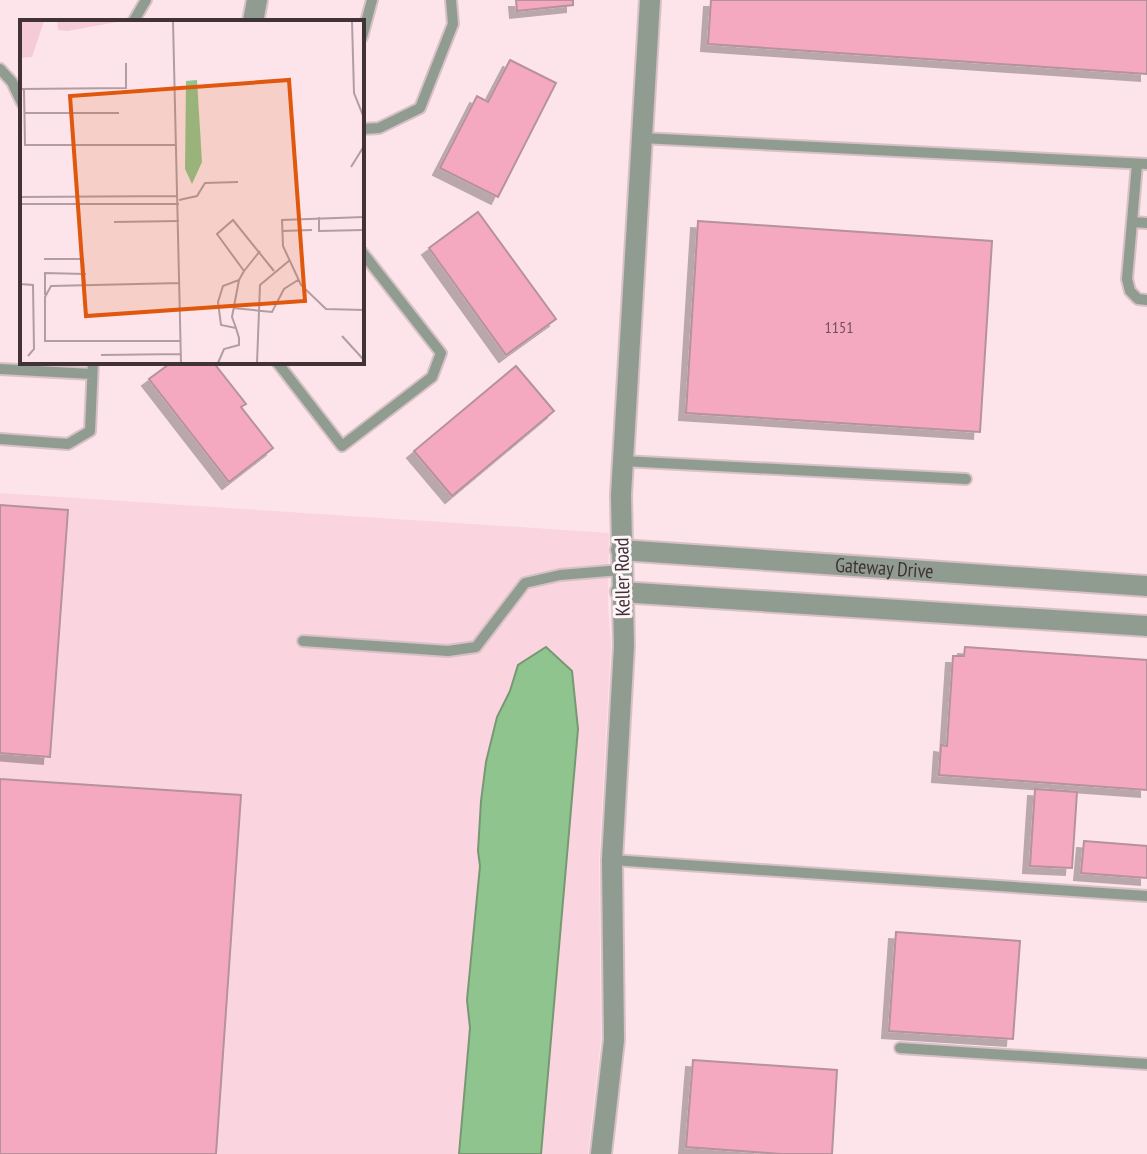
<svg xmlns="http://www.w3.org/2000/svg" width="1147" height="1154" font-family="'PT Sans Narrow',sans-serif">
  <defs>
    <filter id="shadow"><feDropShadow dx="-7" dy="7" stdDeviation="0" flood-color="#0004"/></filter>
  </defs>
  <rect width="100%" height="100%" fill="#fce4ea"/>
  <path fill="#fad4df" d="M 0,493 L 609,533 L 608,605 L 611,646 L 599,861 L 601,1039 L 588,1154 L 541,1154 L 578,729 L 518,665 L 510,691 L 497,717 L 478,851 L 480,866 L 467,1000 L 470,1028 L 459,1154 L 0,1154 Z"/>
  <path fill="#8fc48e" stroke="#789874" stroke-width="2" d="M 546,647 L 572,671 L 578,729 L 541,1154 L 459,1154 L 470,1028 L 467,1000 L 480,866 L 478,851 L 481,801 L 486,762 L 497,717 L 510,691 L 518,665 Z"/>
  <path fill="#f5a9c1" stroke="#b6929c" stroke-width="2" filter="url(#shadow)" d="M 516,0 L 573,0 L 573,5 L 517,11 Z
    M 711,0 L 1147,0 L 1147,74 L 708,44 Z
    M 510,60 L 556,83 L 498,197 L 440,168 L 477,96 L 488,102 Z
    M 478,212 L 556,319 L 506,355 L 429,248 Z
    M 698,221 L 992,241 L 980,432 L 686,413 Z
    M 172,362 L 213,362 L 246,404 L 241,407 L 273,448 L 229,482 L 149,379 Z
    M 516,366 L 554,411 L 452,496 L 414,451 Z
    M 0,505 L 68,510 L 50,757 L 0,753 Z
    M 965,647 L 1147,660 L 1147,790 L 939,775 L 941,745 L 947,746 L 953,656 L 964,656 Z
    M 0,779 L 241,795 L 216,1154 L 0,1154 Z
    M 1035,789 L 1077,792 L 1072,868 L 1030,866 Z
    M 1084,841 L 1147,846 L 1147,878 L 1081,873 Z
    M 896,932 L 1020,941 L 1013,1039 L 889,1031 Z
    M 693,1060 L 837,1070 L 832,1154 L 781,1154 L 686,1147 Z"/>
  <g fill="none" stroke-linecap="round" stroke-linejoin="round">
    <defs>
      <path id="service" d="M 133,22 L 146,0
        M 362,37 L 372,0
        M 0,69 L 12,82 L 22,103
        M 362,129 L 379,128 L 420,108 L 453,24 L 451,0
        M 642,138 L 1147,164
        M 1137,164 L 1127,279 L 1130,291 L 1138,299 L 1147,300
        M 1132,222 L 1147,223
        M 277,362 L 342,446 L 432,377 L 441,353 L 362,252
        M 0,369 L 92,374
        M 0,439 L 68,444 L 90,431 L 93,362
        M 623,461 L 966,479
        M 303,641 L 448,651 L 476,647 L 525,583 L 560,575 L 621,570
        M 612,860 L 1147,896
        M 900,1048 L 1147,1064"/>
      <path id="minor" d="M 253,22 L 257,0"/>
      <g id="tertiary">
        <path id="s1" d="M 621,550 L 1147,586"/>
        <path d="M 621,592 L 1147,626"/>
        <path d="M 601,1154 L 614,1040 L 612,860 L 624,646 L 621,495 L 650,0"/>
      </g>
    </defs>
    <use href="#service" stroke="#d7c0c6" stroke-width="14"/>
    <use href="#minor" stroke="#d7c0c6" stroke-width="24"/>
    <use href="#tertiary" stroke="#d7c0c6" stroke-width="24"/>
    <use href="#service" stroke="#919c91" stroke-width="10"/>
    <use href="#minor" stroke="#919c91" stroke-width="20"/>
    <use href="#tertiary" stroke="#919c91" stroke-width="20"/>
  </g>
  <g text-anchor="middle" stroke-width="6" stroke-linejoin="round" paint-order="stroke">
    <g font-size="16" fill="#6e505a">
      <text x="839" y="333">1151</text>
    </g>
    <g font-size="20" fill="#413237" stroke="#fef6f8">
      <text dy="7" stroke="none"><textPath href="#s1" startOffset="264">Gateway Drive</textPath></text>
      <text transform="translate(622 577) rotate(-91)" y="7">Keller Road</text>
    </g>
  </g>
  <g transform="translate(20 20)">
    <rect width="344" height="344" fill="#fce4ea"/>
    <path d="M 0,1 L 24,1 L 12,37 L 0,38 ZM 37,1 L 103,1 L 47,11 L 38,10 Z" fill="#f7cad7"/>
    <path d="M 177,60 L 182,142 L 172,164 L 165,149 L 166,61 Z" fill="#8fc48e"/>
    <path fill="none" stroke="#b19da2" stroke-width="2" d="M 153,1 L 161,343M 332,1 L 334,73 L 344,98M 0,69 L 106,68 L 106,43M 4,69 L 5,125 L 156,125M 4,93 L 99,93M 331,147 L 344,126M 0,177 L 158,176M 159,180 L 177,176 L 185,163 L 218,162M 0,184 L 159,184M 299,197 L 299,211 L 344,210M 344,197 L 262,200 L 263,226 L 281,265 L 306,289 L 344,290M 94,202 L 159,201M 262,211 L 292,210M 24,239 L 63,239 L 65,265M 224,251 L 240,231M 160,263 L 31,266 L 25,277 L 25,321 L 161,321M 0,264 L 13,265 L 14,329 L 8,336M 25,275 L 25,253 L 66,254M 213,288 L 252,292 L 264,269 L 278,260M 216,308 L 212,297 L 219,260M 322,316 L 343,339M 81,335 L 161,334M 198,343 L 204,329 L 219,325 L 219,318 L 216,308 L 201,305 L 198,282 L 203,266 L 219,260 L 224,251 L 197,214 L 213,200 L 254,251M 237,343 L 240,265 L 270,240"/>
    <path fill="#e0570e" fill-opacity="0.15" stroke="#e0570e" stroke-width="4" d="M 269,60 L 285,281 L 66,296 L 50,76 Z"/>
    <rect width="344" height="344" fill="none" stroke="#413237" stroke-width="4"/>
  </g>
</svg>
